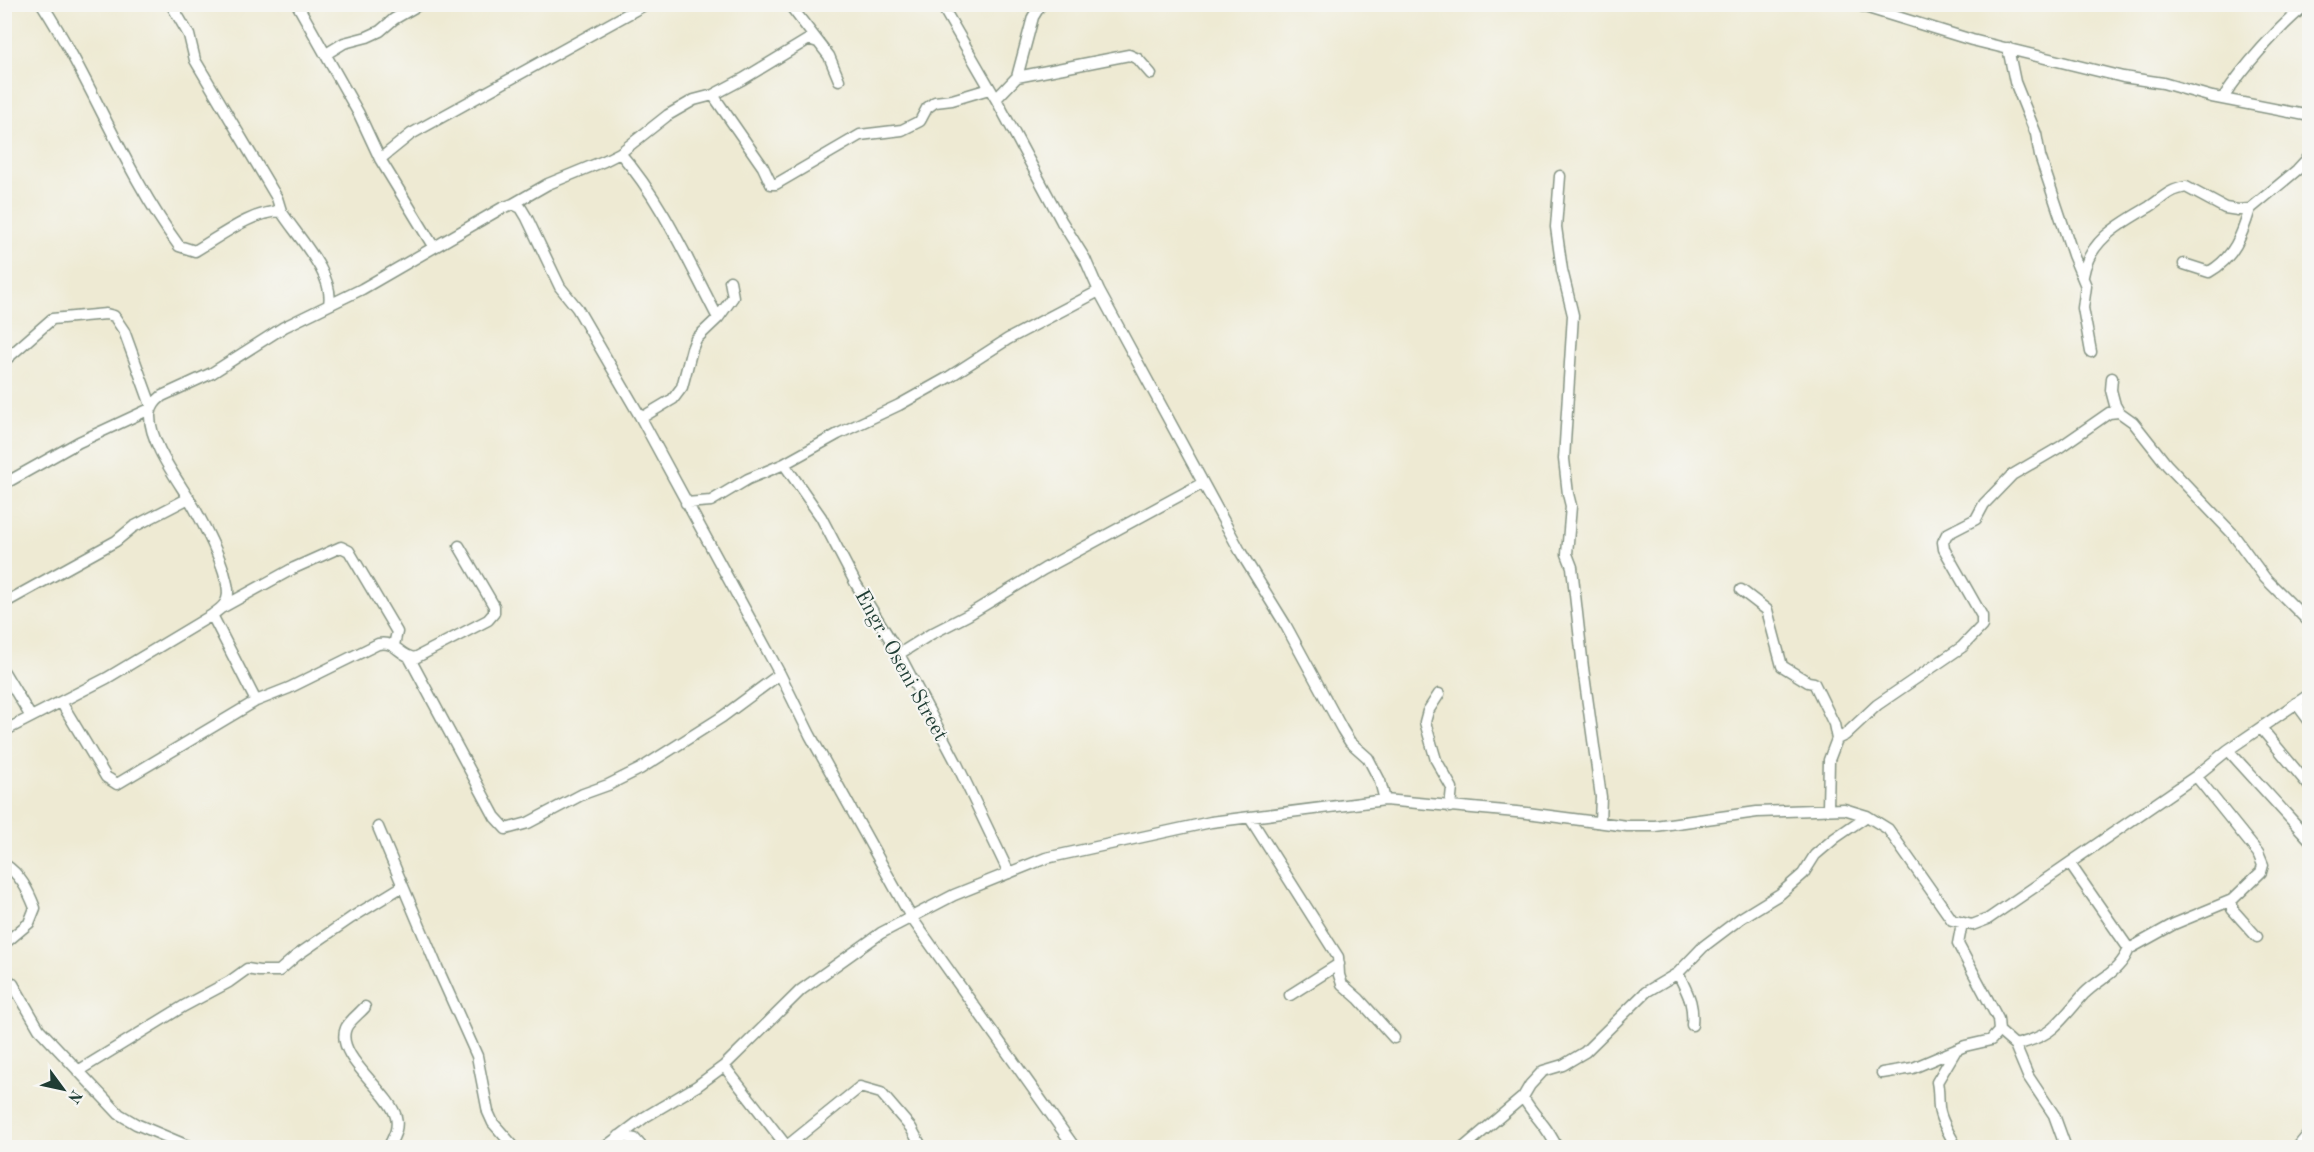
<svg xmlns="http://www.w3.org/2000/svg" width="2314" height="1152" font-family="'Old Standard TT',serif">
  <rect width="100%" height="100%" fill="#f6f6f2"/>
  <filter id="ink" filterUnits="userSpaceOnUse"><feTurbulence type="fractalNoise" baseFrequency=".0167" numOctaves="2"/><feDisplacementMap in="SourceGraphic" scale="12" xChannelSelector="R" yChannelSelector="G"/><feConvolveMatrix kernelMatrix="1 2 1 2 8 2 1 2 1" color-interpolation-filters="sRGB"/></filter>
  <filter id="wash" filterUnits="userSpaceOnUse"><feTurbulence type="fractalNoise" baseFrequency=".008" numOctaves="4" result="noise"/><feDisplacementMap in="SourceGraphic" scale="24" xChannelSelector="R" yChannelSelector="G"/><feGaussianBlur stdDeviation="1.35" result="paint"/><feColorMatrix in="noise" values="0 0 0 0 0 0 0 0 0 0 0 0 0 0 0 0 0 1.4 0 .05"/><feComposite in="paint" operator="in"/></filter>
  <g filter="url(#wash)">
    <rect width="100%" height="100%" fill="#eeead3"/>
  </g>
  <g filter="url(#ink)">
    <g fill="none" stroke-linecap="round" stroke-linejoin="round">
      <defs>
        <path id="minor" d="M 42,4 C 93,83 124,171 179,246 L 195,251 C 221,236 250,212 281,211 C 296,235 335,275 329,304
          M 171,4 L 189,35 L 195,60 L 277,198 L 281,211
          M 297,4 L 359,114 L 380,159 L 433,246
          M 789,4 L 829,56 L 839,80
          M 941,4 L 996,99 L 1062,222 L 1085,259 L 1099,291 L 1240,551 L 1285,624 L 1342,729 L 1350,742 L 1368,758 L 1380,781 L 1385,800
          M 1855,4 L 1972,40 L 2123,77 L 2163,83 L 2212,97 L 2310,116
          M 2008,48 L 2015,82 L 2036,134 L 2040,156 L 2073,255 L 2086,286 L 2083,308 L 2091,352
          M 326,54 L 344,43 L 367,37 L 380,31 L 394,19 L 420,4
          M 1017,77 L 1033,17 L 1041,4
          M 713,95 L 763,167 L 771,184 L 776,184 L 860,135 L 902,130 L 920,121 L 927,108 L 935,102 L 952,100 L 989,89
          M 2223,98 C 2243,67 2278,28 2307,4
          M 996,99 L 1017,77 L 1129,55 L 1138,59 L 1151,74
          M 620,153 C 662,201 688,261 718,318
          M 380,159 L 411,134 L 646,4
          M 1560,176 L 1556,227 L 1562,270 L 1573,315 L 1564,459 L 1568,494 L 1571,506 L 1567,554 L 1572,567 L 1583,668 L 1601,797 L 1600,822
          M 513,204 L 548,184 L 604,161 L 620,153 L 668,115 L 694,100 L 713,95 L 743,79 L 809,39 L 818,42
          M 2184,264 L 2209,272 C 2234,258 2242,235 2250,209
          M 2083,276 C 2089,240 2120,224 2149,207 C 2165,197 2166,191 2186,187 L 2225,208 L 2238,210 L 2250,209 L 2297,170 L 2310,156
          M 4,361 L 52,319 L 106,314 L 114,316 L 124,331 L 152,408 L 79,442 L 4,484
          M 2112,378 L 2111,390 L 2115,405 L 2119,412 L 2133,422 L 2167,465 L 2232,533 L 2265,578 L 2310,623
          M 641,418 L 673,399 L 682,387 L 692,349 L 696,339 L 718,318 L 733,297 L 730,281
          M 784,464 L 821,517 L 856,584 L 899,654 L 956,762 L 1009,873
          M 686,503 L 711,501 L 748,479 L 784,464 L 838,434 L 899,405 L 949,377 L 1008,339 L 1099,291
          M 1741,590 L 1767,610 L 1782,666 L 1808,682 L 1814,683 L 1834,724 L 1837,739
          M 4,603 L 116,541 L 133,527 L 189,498
          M 223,607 L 294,568 L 341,547 L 349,551 L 397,632 L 394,645
          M 212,615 L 256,701 L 289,688 L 378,644 C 398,641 398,656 415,658 L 488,620 L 494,613 L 494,606 L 459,546
          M 899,654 L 931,634 L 968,615 L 1044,569 L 1203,483
          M 409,657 L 495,817 L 506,829 L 528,823 L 583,794 L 608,785 L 640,769 L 722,717 L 780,674
          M 4,672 L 31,717
          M 1439,694 L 1428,711 L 1425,722 L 1436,760 L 1452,788 L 1450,807
          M 61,702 L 106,777 L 117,784 L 256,701
          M 2296,703 L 2310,722
          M 2261,728 L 2310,787
          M 4,731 L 107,678 L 212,615 C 218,610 225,607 227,599 C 230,590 226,581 224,572 C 217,550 206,529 195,509 C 181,484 149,444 150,415 C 151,406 156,401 162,396 L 212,373 L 284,327 L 362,289 L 502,208 L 513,204 L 521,208 L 527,218 L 560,287 L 577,308 L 641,418 L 780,674 L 810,735 L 911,917 L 1075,1148
          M 2228,750 L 2310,840
          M 2196,776 L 2258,853 L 2263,865 L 2261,872 L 2232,900 L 2232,909 L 2257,937
          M 1828,808 L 1829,760 L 1837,739 L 1845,735 L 1877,705 L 1962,647 L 1982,626 L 1982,616 L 1944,549 L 1943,542 L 1947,534 L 1976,519 L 1984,504 L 2012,475 L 2060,447 L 2109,413 L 2119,412
          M 1250,818 L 1338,957 L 1339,975 L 1342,984 L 1359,999 L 1394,1038
          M 378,827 L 437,967 L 477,1056 L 488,1112 L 493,1123 L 515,1148
          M 4,864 C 20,874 28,890 35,908 L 29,923 L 4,944
          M 2129,949 L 2174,924 L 2232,900
          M 1678,973 C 1687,993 1694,1001 1692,1025
          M 4,976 L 13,984 L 39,1029 L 119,1114 L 136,1124 L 193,1148
          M 1290,995 L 1339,964
          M 365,1007 C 360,1013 349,1021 346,1028 C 334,1056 389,1091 396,1117 C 399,1129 393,1138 388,1148
          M 1999,1031 L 2015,1045 C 2027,1042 2043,1037 2053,1028 C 2064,1018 2074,1005 2084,994 C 2101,977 2119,973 2129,949 L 2070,864
          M 2015,1045 L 2028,1076 L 2054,1115 L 2066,1148
          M 1956,1050 L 1937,1082 C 1939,1091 1938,1098 1939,1107 C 1940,1121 1951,1136 1957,1148
          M 724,1066 L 788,1148
          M 78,1071 L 184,1006 L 229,982 L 247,969 L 259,971 L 279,971 L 296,956 L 351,918 L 403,886
          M 1882,1073 L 1913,1068 L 1965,1046 L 1991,1040 L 1999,1031 L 1998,1019 L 1958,944 L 1962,923
          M 1523,1097 C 1533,1116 1549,1127 1557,1148
          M 619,1136 L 635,1139 L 643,1148
          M 787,1146 L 860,1087 L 881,1093 L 911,1128 L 922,1148
          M 604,1148 L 645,1117 L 697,1086 L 724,1066 L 801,990 L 881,933 L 954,895 L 1046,858 L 1211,822 L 1385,800 L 1527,813 L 1627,826 L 1655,826 L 1757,812 L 1844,809 L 1867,816 L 1888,829 L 1952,920 L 1972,925 L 1988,919 L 2196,776 L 2228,750 L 2310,694
          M 1463,1148 L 1523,1097 L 1530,1085 L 1543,1071 L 1563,1065 L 1585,1052 L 1646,992 L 1678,973 L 1704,946 L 1741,918 L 1780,894 L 1803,874 L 1815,855 L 1835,838 L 1867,816
          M 2297,1148 L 2310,1132"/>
      </defs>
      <use href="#minor" stroke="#869484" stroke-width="13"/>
      <use href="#minor" stroke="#fff" stroke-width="10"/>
    </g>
  </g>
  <g text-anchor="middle" stroke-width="4.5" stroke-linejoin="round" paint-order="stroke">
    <g font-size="21" fill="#1f3d34" stroke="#f6f6f2">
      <text transform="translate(902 665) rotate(61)" y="7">Engr. Oseni Street</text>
    </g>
  </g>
  <rect width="2314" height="1152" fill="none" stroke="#f6f6f2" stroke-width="24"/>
  <g transform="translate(63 1089) rotate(123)" stroke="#f6f6f2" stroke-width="4.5" paint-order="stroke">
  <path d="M0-4.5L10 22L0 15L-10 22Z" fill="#1f3d34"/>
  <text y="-9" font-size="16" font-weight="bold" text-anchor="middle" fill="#1f3d34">N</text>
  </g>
</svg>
